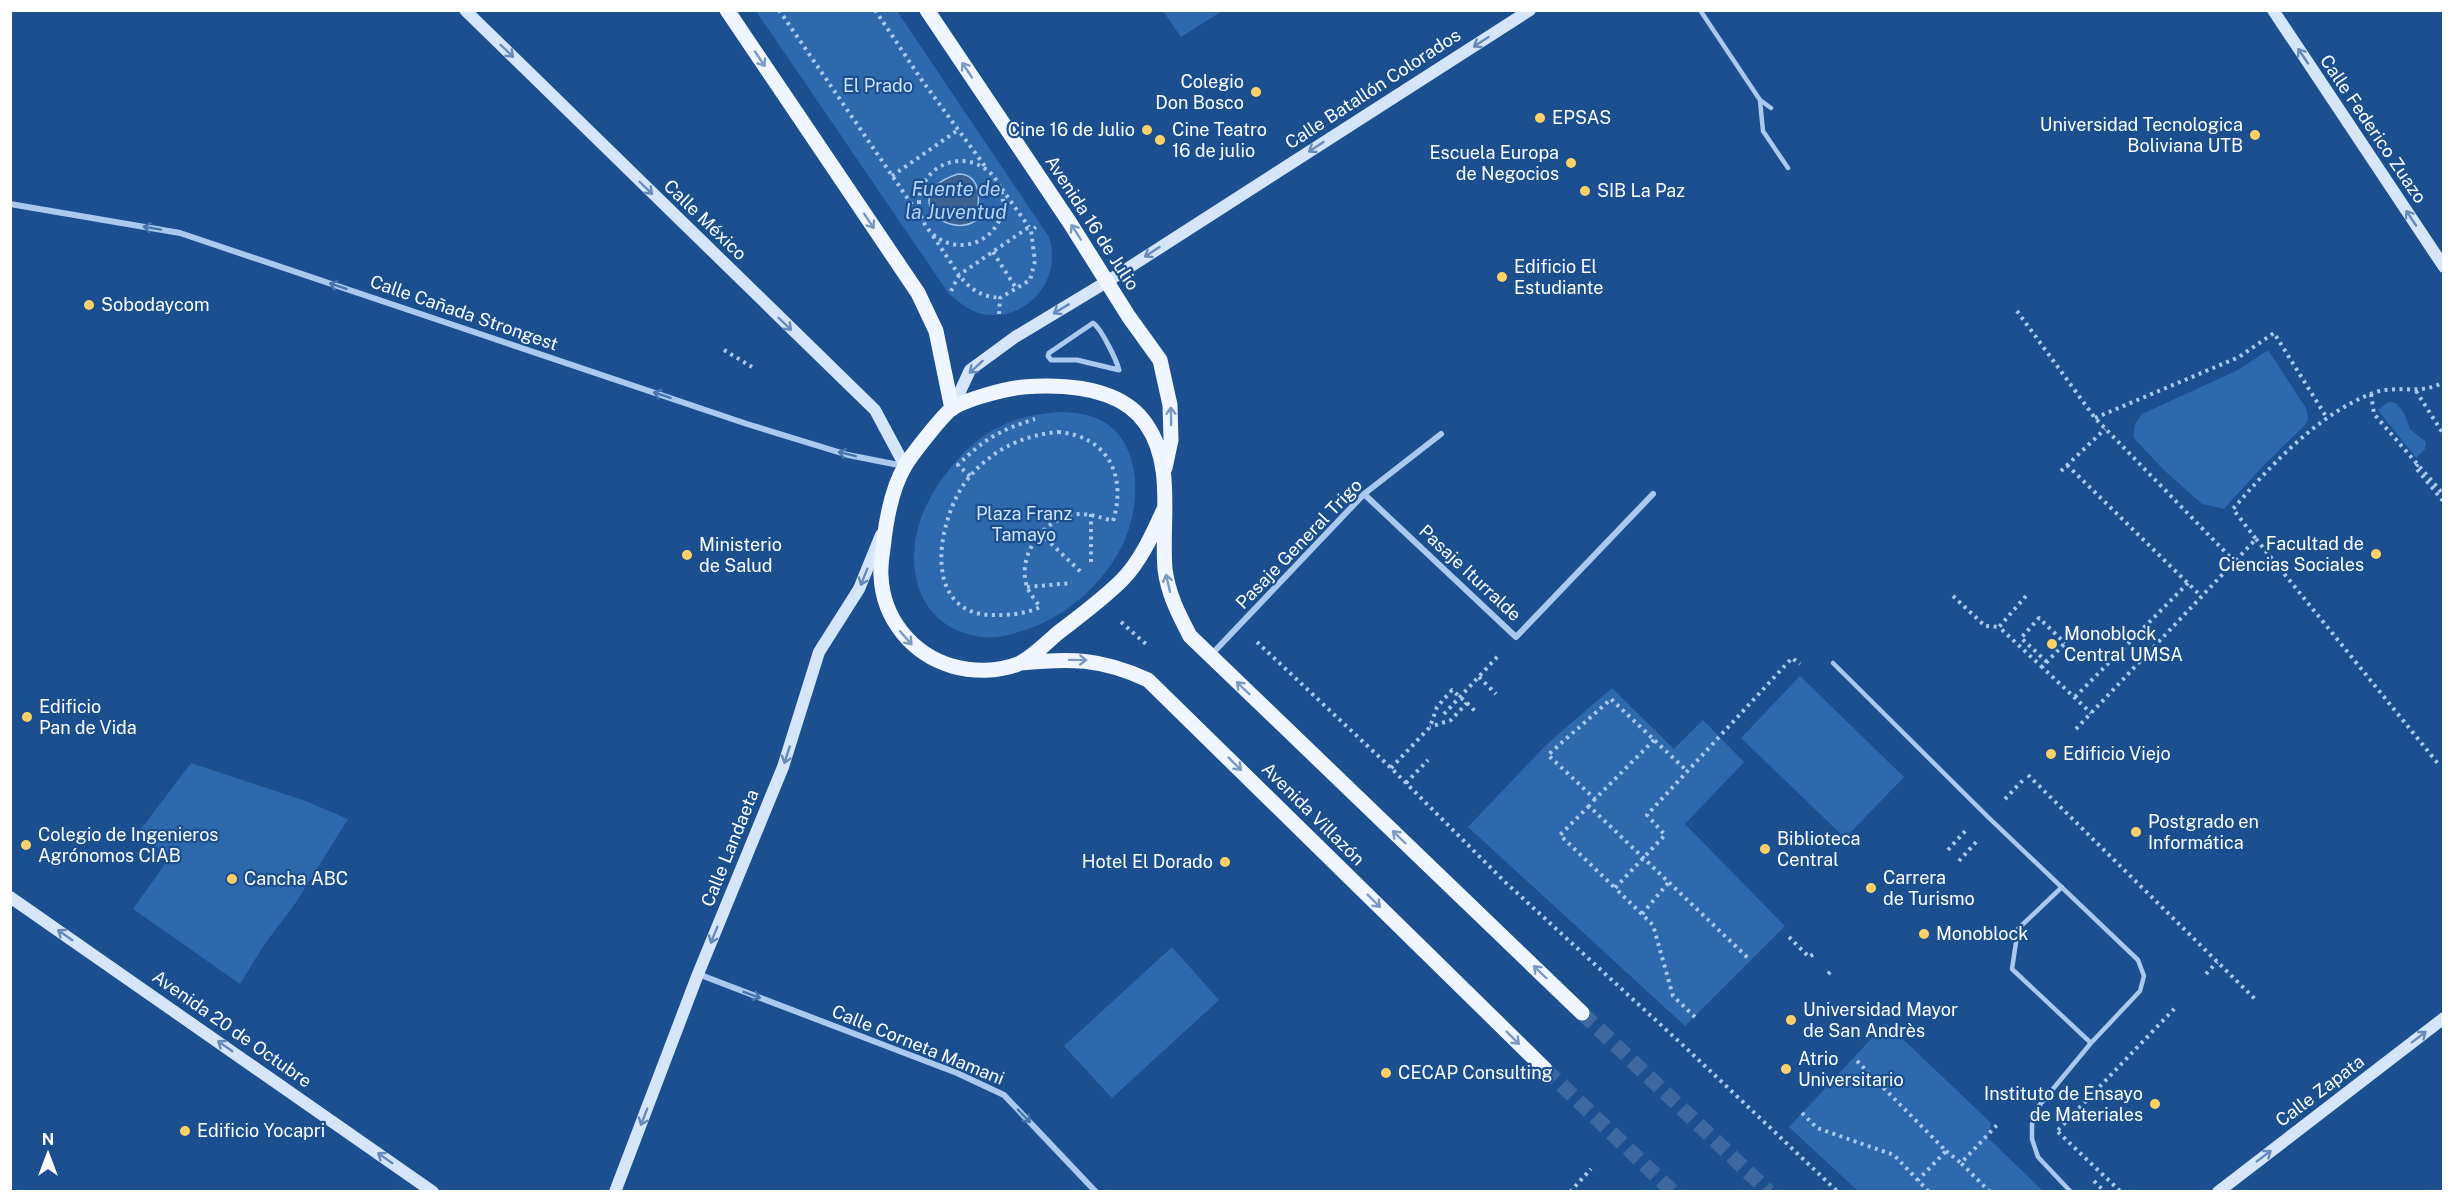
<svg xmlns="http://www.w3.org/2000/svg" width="2454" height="1202" font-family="'Public Sans',sans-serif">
  <rect width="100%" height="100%" fill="#1b4f8f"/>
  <path fill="#2e69ad" d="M 756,11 L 897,11 L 1049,237 C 1062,276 1032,318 989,315 C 973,314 961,304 949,294 Z
    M 1163,11 L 1222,11 L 1181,37 Z
    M 2268,350 L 2306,408 L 2308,419 L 2305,425 L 2260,469 L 2224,509 L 2202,504 L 2164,470 L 2133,437 L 2135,424 L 2142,414 L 2238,370 Z
    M 2388,402 L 2396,403 L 2404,413 L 2410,429 L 2426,442 L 2425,449 L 2416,458 L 2378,410 Z
    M 1064,412 C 1079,413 1095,415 1107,424 C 1144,450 1140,510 1122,546 C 1103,584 1066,617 1025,630 C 1009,635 992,640 976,636 C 911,624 901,554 928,502 C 942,475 967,444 995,429 C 1016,417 1040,413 1064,412 Z
    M 1800,676 L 1904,777 L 1845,838 L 1741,738 Z
    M 1612,688 L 1674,749 L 1703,720 L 1744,762 L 1685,824 L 1785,926 L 1685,1026 L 1468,827 L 1547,744 Z
    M 191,763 L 303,800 L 348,819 L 297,901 L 264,945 L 240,984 L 133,909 L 170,857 L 138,833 Z
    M 1172,947 L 1219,1000 L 1112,1098 L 1064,1046 Z
    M 1886,1023 L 1991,1123 L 1988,1138 L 2043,1191 L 1858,1191 L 1789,1127 Z"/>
  <path fill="#3c6290" stroke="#9cc4f0" stroke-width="1.5" d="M 958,174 C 983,174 980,204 975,221 C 945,240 898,193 958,174 Z"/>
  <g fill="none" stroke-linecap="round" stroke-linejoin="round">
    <path stroke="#3d69a0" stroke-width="15" stroke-dasharray="15 8" stroke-linecap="butt" d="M 1582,1013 L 1769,1192
      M 1545,1069 L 1673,1192"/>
    <path stroke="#a9c9ee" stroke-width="4" stroke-dasharray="3 4.5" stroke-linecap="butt" d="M 779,10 L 921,218
      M 875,10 L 921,79 L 987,169
      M919 203a42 42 0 1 1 84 0a42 42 0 1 1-84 0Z
      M 892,176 L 958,130
      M 1002,189 L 1029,227
      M 933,236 L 959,275 L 1029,227
      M 993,252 L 1016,288
      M 951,291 L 959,275 C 971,290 980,296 1000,298
      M 2017,311 L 2095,418 L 2235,562
      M 999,314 L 1000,298 L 1030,280 L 1035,261 L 1031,231 L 1036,227
      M 724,350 L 752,367
      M 2416,391 L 2444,435
      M 2371,394 L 2374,414 L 2444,495
      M 2095,418 L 2239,357 L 2274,333 L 2327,418
      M 1058,432 C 1108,436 1127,476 1113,521 C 1099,517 1086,512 1071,515 C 1041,522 1017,556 1027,587 C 1030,594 1036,601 1040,607 C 1028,613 1012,615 1000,615 C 989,615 978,615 968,610 C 922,587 944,505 971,475 C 994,449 1024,435 1058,432 Z
      M 2418,464 L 2415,467 L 2444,502
      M 2067,465 L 2201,596
      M 2061,471 L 2105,429
      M 970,476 L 958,465 C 984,439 1000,430 1035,419
      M 1091,514 L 1091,566
      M 1040,533 L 1083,574
      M 2256,539 L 2440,766
      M 1027,587 L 1072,583
      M 1953,596 L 1985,626 L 1999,627
      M 2026,596 L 1999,627 L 2042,667
      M 1121,622 L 1147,645
      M 2069,639 L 2042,667 L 2091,713
      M 1257,642 L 1391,768 L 1504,881 L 1686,1048 L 1838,1192
      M 2047,662 L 2021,638 L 2039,618 L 2065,643
      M 1479,677 L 1496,694
      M 2075,697 L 2188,583
      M 1467,703 L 1476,712
      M 1444,714 L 1499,655
      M 2076,729 L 2256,539 L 2233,509 C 2270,466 2318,414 2373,393 C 2397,384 2419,396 2444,382
      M 1654,740 L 1595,799 L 1548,755 L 1611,699 L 1687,771
      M 1391,768 L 1430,727 L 1437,707 L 1452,690 L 1467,703 L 1451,720 L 1430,727
      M 2028,775 L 2255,999
      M 1406,783 L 1428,760
      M 1595,799 L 1589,806 L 1748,958
      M 2005,799 L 2025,778
      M 1589,806 L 1560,835 L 1615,888
      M 1948,850 L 1967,829
      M 1959,861 L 1977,841
      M 1642,914 L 1669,882
      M 1789,937 L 1809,957 L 1814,954
      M 1828,974 L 1831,971
      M 2206,974 L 2217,962
      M 1695,1017 L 1673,996 L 1653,925 L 1615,888 L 1665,835 L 1647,815 L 1792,658 L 1800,664
      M 1857,1061 L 1946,1151 L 1918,1180
      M 1802,1113 L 1817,1128 L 1894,1155 L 1929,1192
      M 2058,1130 L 2176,1007
      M 2058,1132 L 2121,1192
      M 1946,1151 L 1961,1163
      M 2094,1181 L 2105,1192
      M 1570,1192 L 1591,1169
      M 1990,1192 L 1961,1163 L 1997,1125"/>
    <path stroke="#a9c9ee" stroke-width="4.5" d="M 1700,10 L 1760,100 L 1771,108
      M 1760,101 L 1763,131 L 1788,168
      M 1833,663 L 1988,817 L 2138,960 L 2144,976 L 2140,991 L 2091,1043 L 2038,1107 L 2032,1124 L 2032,1139 L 2038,1157 L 2071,1192
      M 2062,887 L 2018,929 L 2012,969 L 2091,1043"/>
    <path stroke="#a9c9ee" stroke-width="5" d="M 1093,323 C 1101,328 1117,361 1119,370 L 1077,360 L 1051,360 L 1048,356 L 1049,353 Z"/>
    <path stroke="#a9c9ee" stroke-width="6" d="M 10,204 L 180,233 L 747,424 L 848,455 L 904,466
      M 1364,494 L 1516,637 L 1653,494
      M 1210,656 L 1364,494 L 1441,434
      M 698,974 L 957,1073 L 1004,1095 L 1096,1192"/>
    <path stroke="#d6e6fa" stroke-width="12" d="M 465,10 L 875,410 L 905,466
      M 2273,10 L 2444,267
      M 952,409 L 970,370 L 1015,337 L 1108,281 L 1530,10
      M 10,897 L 433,1192
      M 615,1192 L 698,974 L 783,767 L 819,652 L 859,589 L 881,535
      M 2218,1192 L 2444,1018"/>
    <path stroke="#f0f6ff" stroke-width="15" d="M 727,10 L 918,293 L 936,331 L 952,409
      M 927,10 L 1070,223 L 1129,317 L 1160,360 L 1170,405 L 1171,440 L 1165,468
      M 1164,509 C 1153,533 1141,561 1122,580 C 1103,599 1080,616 1059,632 C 1047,642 1032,658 1018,664 C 998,672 973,672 952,666 C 912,654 883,619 881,576 C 880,564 883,551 884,540 C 887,515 892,488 905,466 C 912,454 940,419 950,410 C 964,399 1006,389 1023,387 C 1064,384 1120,386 1146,424 C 1175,465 1161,522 1165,569 C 1168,594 1179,615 1190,636 L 1582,1013
      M 1020,663 C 1070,658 1101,658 1148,680 L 1545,1069"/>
  </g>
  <defs><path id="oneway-shaft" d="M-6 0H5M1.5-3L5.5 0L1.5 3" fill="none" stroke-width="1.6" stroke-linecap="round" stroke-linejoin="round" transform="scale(1.5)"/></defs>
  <g stroke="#668bba">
    <use href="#oneway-shaft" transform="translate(1481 42) rotate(147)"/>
    <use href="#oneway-shaft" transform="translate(507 51) rotate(44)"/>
    <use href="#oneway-shaft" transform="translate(2303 56) rotate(-124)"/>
    <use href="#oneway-shaft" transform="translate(1316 147) rotate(147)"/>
    <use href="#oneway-shaft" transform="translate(646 188) rotate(44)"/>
    <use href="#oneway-shaft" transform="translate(2411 218) rotate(-124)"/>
    <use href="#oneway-shaft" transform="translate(1152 252) rotate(147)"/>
    <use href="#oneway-shaft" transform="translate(1061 309) rotate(149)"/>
    <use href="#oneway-shaft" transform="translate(785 324) rotate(44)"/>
    <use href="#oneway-shaft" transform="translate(976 367) rotate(138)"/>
    <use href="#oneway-shaft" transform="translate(864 577) rotate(112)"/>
    <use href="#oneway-shaft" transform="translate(787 755) rotate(108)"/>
    <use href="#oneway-shaft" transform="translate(65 935) rotate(-145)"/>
    <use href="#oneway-shaft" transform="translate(714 935) rotate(112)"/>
    <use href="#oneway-shaft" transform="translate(2419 1037) rotate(-37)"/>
    <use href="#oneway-shaft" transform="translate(225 1046) rotate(-145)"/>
    <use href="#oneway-shaft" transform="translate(644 1117) rotate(111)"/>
    <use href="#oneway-shaft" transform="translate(2264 1156) rotate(-37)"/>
    <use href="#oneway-shaft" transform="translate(385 1158) rotate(-145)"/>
  </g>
  <g stroke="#7b9ac1">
    <use href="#oneway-shaft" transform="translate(760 59) rotate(56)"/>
    <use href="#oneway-shaft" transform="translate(967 70) rotate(-124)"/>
    <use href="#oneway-shaft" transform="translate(869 221) rotate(56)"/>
    <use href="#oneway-shaft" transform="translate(1076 232) rotate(-123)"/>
    <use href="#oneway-shaft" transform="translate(1171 416) rotate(-91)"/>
    <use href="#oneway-shaft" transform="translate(1168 583) rotate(-103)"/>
    <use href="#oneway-shaft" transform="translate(906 638) rotate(49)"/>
    <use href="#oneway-shaft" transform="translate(1078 660) rotate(1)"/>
    <use href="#oneway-shaft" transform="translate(1243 688) rotate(-136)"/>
    <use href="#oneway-shaft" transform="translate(1235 764) rotate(45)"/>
    <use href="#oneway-shaft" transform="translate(1399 837) rotate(-136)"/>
    <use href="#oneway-shaft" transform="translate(1374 901) rotate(45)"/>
    <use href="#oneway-shaft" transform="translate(1540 972) rotate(-136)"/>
    <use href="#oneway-shaft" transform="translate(1513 1038) rotate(45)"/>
  </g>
  <g stroke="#4674ac">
    <use href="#oneway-shaft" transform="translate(152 228) rotate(-170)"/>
    <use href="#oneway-shaft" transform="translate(338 286) rotate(-161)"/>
    <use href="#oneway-shaft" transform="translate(662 395) rotate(-161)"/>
    <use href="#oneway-shaft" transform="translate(847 454) rotate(-166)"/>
    <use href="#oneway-shaft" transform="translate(752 995) rotate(21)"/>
    <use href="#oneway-shaft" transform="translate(1024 1116) rotate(46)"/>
  </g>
  <g fill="#ffd166" stroke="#1b4f8f" stroke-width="2">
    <circle cx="1256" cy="92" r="6"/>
    <circle cx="1540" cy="118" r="6"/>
    <circle cx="1147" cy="130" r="6"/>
    <circle cx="2255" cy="135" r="6"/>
    <circle cx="1160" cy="140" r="6"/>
    <circle cx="1571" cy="163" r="6"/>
    <circle cx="1585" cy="191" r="6"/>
    <circle cx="1502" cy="277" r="6"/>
    <circle cx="89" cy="305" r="6"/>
    <circle cx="2376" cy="554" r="6"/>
    <circle cx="687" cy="555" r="6"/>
    <circle cx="2052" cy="644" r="6"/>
    <circle cx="27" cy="717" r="6"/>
    <circle cx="2051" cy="754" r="6"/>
    <circle cx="2136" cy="832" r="6"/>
    <circle cx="26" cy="845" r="6"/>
    <circle cx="1765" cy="849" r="6"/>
    <circle cx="1225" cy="862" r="6"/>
    <circle cx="232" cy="879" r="6"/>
    <circle cx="1871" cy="888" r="6"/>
    <circle cx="1924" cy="934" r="6"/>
    <circle cx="1791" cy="1020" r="6"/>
    <circle cx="1786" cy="1069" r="6"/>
    <circle cx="1386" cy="1073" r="6"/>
    <circle cx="2155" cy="1104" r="6"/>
    <circle cx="185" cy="1131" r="6"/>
  </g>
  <g text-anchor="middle" stroke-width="4.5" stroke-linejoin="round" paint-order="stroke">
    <g font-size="18" fill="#fff" stroke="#1b4f8f" text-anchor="start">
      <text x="1244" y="88" text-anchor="end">Colegio<tspan x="1244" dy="21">Don Bosco</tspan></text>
      <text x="1552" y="124">EPSAS</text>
      <text x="2243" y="131" text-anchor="end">Universidad Tecnologica<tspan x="2243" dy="21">Boliviana UTB</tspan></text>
      <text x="1135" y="136" text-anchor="end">Cine 16 de Julio</text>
      <text x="1172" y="136">Cine Teatro<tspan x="1172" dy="21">16 de julio</tspan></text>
      <text x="1559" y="159" text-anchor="end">Escuela Europa<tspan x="1559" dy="21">de Negocios</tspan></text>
      <text x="1597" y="197">SIB La Paz</text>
      <text x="1514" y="273">Edificio El<tspan x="1514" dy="21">Estudiante</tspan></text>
      <text x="101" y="311">Sobodaycom</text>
      <text x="2364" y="550" text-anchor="end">Facultad de<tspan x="2364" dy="21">Ciencias Sociales</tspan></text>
      <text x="699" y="551">Ministerio<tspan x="699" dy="21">de Salud</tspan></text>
      <text x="2064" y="640">Monoblock<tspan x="2064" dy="21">Central UMSA</tspan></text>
      <text x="39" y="713">Edificio<tspan x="39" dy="21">Pan de Vida</tspan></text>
      <text x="2063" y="760">Edificio Viejo</text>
      <text x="2148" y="828">Postgrado en<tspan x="2148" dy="21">Informática</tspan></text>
      <text x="38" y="841">Colegio de Ingenieros<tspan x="38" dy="21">Agrónomos CIAB</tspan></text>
      <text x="1777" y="845">Biblioteca<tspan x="1777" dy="21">Central</tspan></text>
      <text x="1213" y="868" text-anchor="end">Hotel El Dorado</text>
      <text x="1883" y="884">Carrera<tspan x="1883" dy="21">de Turismo</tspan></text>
      <text x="244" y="885">Cancha ABC</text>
      <text x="1936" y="940">Monoblock</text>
      <text x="1803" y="1016">Universidad Mayor<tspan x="1803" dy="21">de San Andrès</tspan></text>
      <text x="1798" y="1065">Atrio<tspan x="1798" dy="21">Universitario</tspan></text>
      <text x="1398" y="1079">CECAP Consulting</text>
      <text x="2143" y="1100" text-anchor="end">Instituto de Ensayo<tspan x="2143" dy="21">de Materiales</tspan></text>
      <text x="197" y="1137">Edificio Yocapri</text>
    </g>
    <g font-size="18" fill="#cfe3fa" stroke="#1b4f8f">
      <text x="878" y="92">El Prado</text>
      <text x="1024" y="520">Plaza Franz<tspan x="1024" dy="21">Tamayo</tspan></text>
    </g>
    <g font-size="18" fill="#fff" stroke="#1b4f8f">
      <text transform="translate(1373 89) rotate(-33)" y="6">Calle Batallón Colorados</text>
      <text transform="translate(2373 129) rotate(56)" y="6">Calle Federico Zuazo</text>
      <text transform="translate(705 220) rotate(44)" y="6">Calle México</text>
      <text transform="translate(1092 223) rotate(57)" y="6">Avenida 16 de Julio</text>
      <text transform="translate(464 313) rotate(19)" y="6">Calle Cañada Strongest</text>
      <text transform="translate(1299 544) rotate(-46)" y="6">Pasaje General Trigo</text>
      <text transform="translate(1470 573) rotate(43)" y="6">Pasaje Iturralde</text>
      <text transform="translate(1313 814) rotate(45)" y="6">Avenida Villazón</text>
      <text transform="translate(730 848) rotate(-68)" y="6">Calle Landaeta</text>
      <text transform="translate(232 1029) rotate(35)" y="6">Avenida 20 de Octubre</text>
      <text transform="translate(918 1045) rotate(22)" y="6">Calle Corneta Mamani</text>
      <text transform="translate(2320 1091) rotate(-37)" y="6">Calle Zapata</text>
    </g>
    <g font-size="20" font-style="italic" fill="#b5d3f5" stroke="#1b4f8f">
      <text x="956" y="196">Fuente de<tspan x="956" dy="23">la Juventud</tspan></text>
    </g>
  </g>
  <rect width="2454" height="1202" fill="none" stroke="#ffffff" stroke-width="24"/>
  <g transform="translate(48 1154)" stroke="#1b4f8f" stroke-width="4.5" paint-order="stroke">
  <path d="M0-4.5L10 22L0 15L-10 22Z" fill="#ffffff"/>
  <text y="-9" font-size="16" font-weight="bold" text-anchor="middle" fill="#ffffff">N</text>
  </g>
</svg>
